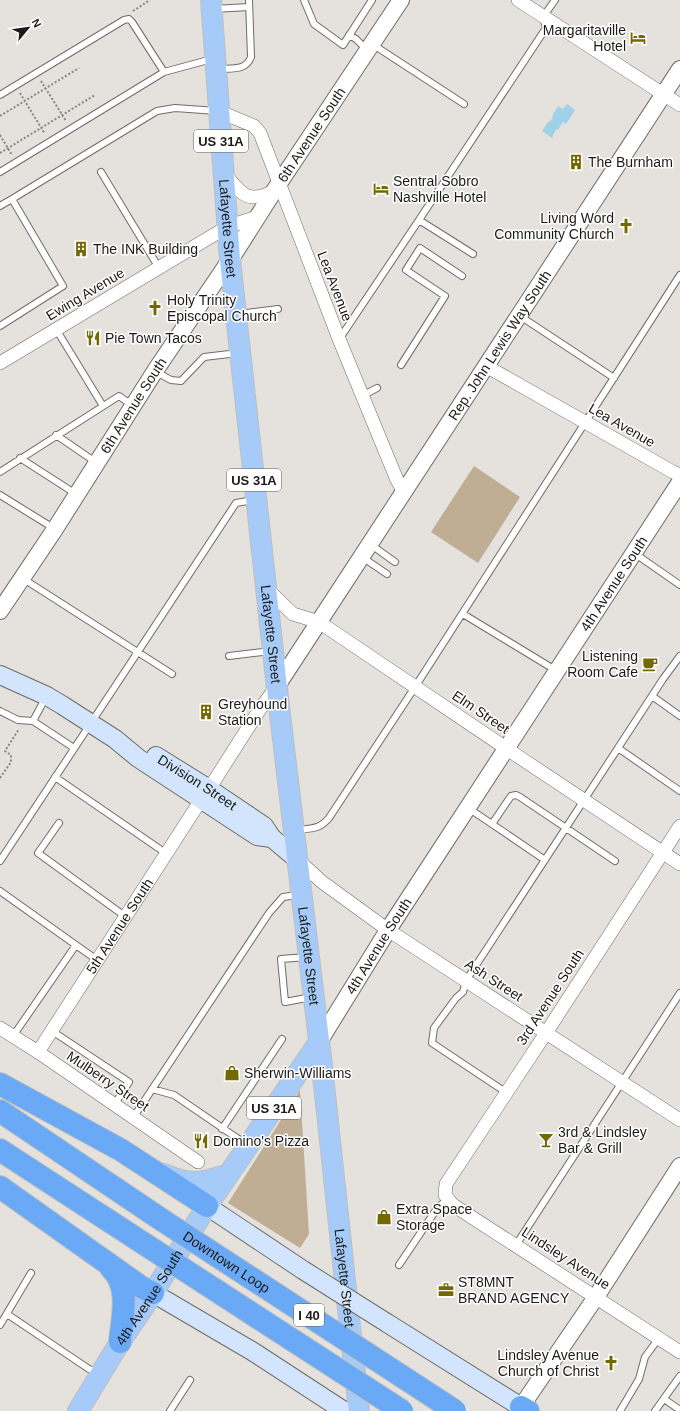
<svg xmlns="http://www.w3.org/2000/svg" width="680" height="1411" font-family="Arial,sans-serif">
  <rect width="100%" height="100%" fill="#e5e2dd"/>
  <path fill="#bfae93" d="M 474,466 L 520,497 L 478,563 L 431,532 Z
    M 300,1090 L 309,1234 L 300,1248 L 228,1203 Z"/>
  <path fill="#9fd2e8" d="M 567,104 L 575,110 L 566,124 L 563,122 L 558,130 L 556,129 L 552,138 L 542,131 L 549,121 L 550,122 L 553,117 L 552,116 L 558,106 L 563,109 Z"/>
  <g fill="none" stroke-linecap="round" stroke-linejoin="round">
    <defs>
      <path id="service" d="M 304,0 L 314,24 L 343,45 L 372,0
        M 213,9 L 249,7
        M 349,35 L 356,39 L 366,49
        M 372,44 L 464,104
        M 219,69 C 232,68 246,71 251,57 L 249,0
        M 0,95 L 124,20 L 129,19 L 132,22 L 164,72
        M 0,172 L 164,72 L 212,59
        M 101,172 L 159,268
        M 12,199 L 157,111 L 175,108 L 217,111
        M 0,206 L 12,199 L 63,286 L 0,326
        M 419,220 L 473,254
        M 238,314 L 278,309
        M 520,316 L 614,378
        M 56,329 L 103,406
        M 340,338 L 419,220 L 546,28 L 543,17 L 555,0
        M 401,365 L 445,296 L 406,270 L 420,248 L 462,276
        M 156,372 L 171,380 L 181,381 L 204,357 L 238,353
        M 362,396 L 377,388
        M 56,435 L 97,463
        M 20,458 L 76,494
        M 0,472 L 119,396 L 132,405
        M 0,495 L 55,529
        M 370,544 L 395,562
        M 634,553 L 680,585
        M 362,557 L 387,574
        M 22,578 L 172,674
        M 463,614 L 557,671
        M 229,656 L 271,651
        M 652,696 L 680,716
        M 0,711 L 18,720 L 33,721 L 46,697
        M 33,721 L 74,748
        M 618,748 L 680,791
        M 55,777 L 167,854
        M 468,808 L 492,824
        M 59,823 L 38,853 L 126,917
        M 297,830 C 311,828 319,830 329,818 L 415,687 L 680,275
        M 545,860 L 492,824 L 511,796 L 516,795 L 520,797 L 615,861
        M 0,861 L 236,503 L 253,500
        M 0,891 L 97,960
        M 307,957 L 281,959 L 285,1002 L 312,997
        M 52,1031 L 129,1082 L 114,1105
        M 13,1036 L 76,945
        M 152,1089 L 174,1095 L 237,1138 L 247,1144
        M 507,1093 L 432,1043 L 434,1028 L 456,998 L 463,992 L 466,981 L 471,973 L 618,748 L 663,679 L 680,656
        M 133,1118 L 269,913 L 283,897 L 298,895
        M 222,1129 L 282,1039
        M 516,1245 L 680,993
        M 399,1265 L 438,1207 L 449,1199
        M 7,1314 L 89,1369 L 99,1372
        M 0,1325 L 31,1273
        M 664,1399 L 680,1410
        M 170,1411 L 190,1380
        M 620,1411 L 639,1379 L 645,1357 L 659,1338
        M 655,1411 L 680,1376"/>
      <g id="minor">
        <path d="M 518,0 L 680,105"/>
        <path d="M 218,111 L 254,126 L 260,133 L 339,339 L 397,480 L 404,492"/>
        <path d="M 224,173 C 241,193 246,205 274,191"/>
        <path d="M 0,363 L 227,227 L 257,217"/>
        <path d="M 486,366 L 673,472 L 680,475"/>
        <path d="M 266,588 L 293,614 L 319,622 L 516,755 L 680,864"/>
        <path d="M 209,789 L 260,709 L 277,686"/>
        <path d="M 680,826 L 546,1033 L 446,1184 L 445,1195 L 453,1205 L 680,1352"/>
        <path d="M 297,859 L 322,882 L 388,930 L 680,1120"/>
        <path d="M 0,1028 L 38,1052 L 198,1162"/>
        <path id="s1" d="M 38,1052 L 201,800"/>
      </g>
      <g id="tertiary">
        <path id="s2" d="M 0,611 L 55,529 L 155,371 L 234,254 L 274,191 L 401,0"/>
        <path id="s3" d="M 277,686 L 680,69"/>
        <path id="s4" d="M 319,1042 L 388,930 L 680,482"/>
        <path d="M 521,1407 L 596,1297 L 680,1166"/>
      </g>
      <g id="secondary">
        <path d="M 0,675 L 47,696 L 62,705 L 115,739 L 138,758 L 257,836 L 272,838"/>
        <path id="s5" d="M 156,756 L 209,789 L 264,826 L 272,838 L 297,859"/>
        <path d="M 207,1206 L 303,1270"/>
        <path d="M 153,1293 L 252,1351 L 344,1411"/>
        <path d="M 387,1323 L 521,1407"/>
      </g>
      <g id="primary">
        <path id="s6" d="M 211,0 L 230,260 L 279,706 L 321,1057 L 359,1411"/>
        <path d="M 164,1174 C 191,1186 202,1183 229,1174"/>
        <path id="s7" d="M 78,1411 L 120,1342 L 153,1293 L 207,1206 L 319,1042"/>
      </g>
      <path id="motorway" d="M 0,1084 L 121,1150 L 207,1206
        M 0,1111 L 162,1220
        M 0,1150 L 146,1245
        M 0,1187 L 141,1287 L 153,1293
        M 111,1268 C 131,1287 122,1318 120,1342
        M 521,1407 L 528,1411"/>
    </defs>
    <use href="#service" stroke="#6f6c68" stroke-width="8"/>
    <use href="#minor" stroke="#6f6c68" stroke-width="14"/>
    <use href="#tertiary" stroke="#6f6c68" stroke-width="18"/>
    <use href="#secondary" stroke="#6f6c68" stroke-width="20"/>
    <use href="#primary" stroke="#bfbfbe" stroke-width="22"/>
    <use href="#motorway" stroke="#bfbfbe" stroke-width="24"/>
    <path stroke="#888683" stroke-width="2" stroke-dasharray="2 2" stroke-linecap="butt" d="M 133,11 L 150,0
      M 41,81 L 66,121
      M 20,93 L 45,134
      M 0,116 L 79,68
      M 0,135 L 12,155
      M 0,153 L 95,95
      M 0,778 L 11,762 L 11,755 L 5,751 L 19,729"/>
    <use href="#service" stroke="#fff" stroke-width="6"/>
    <use href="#minor" stroke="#fff" stroke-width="13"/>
    <use href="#tertiary" stroke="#fff" stroke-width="16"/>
    <use href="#secondary" stroke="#d2e5fc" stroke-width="18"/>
    <use href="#primary" stroke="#a6cbf9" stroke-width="20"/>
    <use href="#motorway" stroke="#6aa9f5" stroke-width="22"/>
    <defs>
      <path id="secondary-bridge" d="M 303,1270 L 387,1323"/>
      <g id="motorway-bridge">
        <path id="s8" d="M 162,1220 L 455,1411"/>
        <path d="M 146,1245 L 402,1411"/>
      </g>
    </defs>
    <use href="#secondary-bridge" stroke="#6f6c68" stroke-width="20" stroke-linecap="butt"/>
    <use href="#motorway-bridge" stroke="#bfbfbe" stroke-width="24" stroke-linecap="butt"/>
    <use href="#secondary-bridge" stroke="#d2e5fc" stroke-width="18"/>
    <use href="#motorway-bridge" stroke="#6aa9f5" stroke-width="22"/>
  </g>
  <defs>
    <symbol id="hotel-bare" viewBox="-9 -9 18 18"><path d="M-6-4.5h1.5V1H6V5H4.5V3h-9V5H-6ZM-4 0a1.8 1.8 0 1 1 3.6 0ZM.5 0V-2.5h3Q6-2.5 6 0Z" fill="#746900" stroke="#fff" stroke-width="2.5" paint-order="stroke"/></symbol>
    <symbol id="building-bare" viewBox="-9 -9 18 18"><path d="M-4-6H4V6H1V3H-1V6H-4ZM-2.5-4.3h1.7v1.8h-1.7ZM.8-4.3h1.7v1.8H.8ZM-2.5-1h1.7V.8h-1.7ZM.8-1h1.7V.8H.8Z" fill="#746900" stroke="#fff" stroke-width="2.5" paint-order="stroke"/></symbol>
    <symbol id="church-bare" viewBox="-9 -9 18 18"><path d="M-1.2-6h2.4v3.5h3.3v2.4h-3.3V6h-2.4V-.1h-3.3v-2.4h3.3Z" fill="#746900" stroke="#fff" stroke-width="2.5" paint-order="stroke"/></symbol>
    <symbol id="restaurant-bare" viewBox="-9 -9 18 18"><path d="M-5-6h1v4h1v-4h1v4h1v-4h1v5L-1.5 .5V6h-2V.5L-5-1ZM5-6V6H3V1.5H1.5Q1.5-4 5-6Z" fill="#746900" stroke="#fff" stroke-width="2.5" paint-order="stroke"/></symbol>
    <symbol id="cafe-bare" viewBox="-9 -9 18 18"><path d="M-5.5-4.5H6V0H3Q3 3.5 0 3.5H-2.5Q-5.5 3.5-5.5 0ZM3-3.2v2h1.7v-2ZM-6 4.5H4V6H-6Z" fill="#746900" stroke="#fff" stroke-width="2.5" paint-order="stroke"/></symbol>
    <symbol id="shop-bare" viewBox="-9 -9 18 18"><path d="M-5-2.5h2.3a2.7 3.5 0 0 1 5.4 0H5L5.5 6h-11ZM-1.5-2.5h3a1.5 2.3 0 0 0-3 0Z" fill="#746900" stroke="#fff" stroke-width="2.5" paint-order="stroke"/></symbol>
    <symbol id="bar-bare" viewBox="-9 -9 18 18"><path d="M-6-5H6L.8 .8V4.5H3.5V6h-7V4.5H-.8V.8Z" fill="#746900" stroke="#fff" stroke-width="2.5" paint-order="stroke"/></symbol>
    <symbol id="office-bare" viewBox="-9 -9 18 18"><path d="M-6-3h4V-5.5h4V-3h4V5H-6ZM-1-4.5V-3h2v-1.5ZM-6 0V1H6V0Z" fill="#746900" stroke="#fff" stroke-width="2.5" paint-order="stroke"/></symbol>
  </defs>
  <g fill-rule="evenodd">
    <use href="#hotel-bare" x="627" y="27" width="22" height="22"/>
    <use href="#building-bare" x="565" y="151" width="22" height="22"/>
    <use href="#hotel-bare" x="370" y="178" width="22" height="22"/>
    <use href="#church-bare" x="615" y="215" width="22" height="22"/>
    <use href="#building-bare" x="70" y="238" width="22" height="22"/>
    <use href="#church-bare" x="144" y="297" width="22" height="22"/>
    <use href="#restaurant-bare" x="82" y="327" width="22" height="22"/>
    <use href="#cafe-bare" x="639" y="653" width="22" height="22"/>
    <use href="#building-bare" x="195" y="701" width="22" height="22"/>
    <use href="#shop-bare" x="221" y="1062" width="22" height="22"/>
    <use href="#bar-bare" x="535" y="1129" width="22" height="22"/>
    <use href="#restaurant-bare" x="190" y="1130" width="22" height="22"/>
    <use href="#shop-bare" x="373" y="1206" width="22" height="22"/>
    <use href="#office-bare" x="435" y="1279" width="22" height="22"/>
    <use href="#church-bare" x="600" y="1352" width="22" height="22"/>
  </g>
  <g text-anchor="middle" stroke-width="3" stroke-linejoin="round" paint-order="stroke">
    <g fill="#fff" stroke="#5f5f5d" stroke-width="1">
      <rect x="194" y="130" width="54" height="22" rx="3"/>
      <rect x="227" y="469" width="54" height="22" rx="3"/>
      <rect x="247" y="1097" width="54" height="22" rx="3"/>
      <rect x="294" y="1304" width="30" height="22" rx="3"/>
    </g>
    <g font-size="13" font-weight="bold" fill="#1b1a18">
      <text x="221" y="146">US 31A</text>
      <text x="254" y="485">US 31A</text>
      <text x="274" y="1113">US 31A</text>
      <text x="309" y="1320">I 40</text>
    </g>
    <g font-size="14" fill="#1b1a18" stroke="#fff" text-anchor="start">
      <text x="626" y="35" text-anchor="end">Margaritaville<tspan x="626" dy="16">Hotel</tspan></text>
      <text x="588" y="167">The Burnham</text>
      <text x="393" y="186">Sentral Sobro<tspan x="393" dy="16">Nashville Hotel</tspan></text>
      <text x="614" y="223" text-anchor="end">Living Word<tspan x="614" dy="16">Community Church</tspan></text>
      <text x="93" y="254">The INK Building</text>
      <text x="167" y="305">Holy Trinity<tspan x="167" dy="16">Episcopal Church</tspan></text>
      <text x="105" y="343">Pie Town Tacos</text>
      <text x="638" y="661" text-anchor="end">Listening<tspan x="638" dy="16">Room Cafe</tspan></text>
      <text x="218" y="709">Greyhound<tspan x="218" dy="16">Station</tspan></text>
      <text x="244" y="1078">Sherwin-Williams</text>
      <text x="558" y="1137">3rd &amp; Lindsley<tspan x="558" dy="16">Bar &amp; Grill</tspan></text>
      <text x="213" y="1146">Domino's Pizza</text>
      <text x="396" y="1214">Extra Space<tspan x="396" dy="16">Storage</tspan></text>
      <text x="458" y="1287">ST8MNT<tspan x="458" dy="16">BRAND AGENCY</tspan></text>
      <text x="599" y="1360" text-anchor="end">Lindsley Avenue<tspan x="599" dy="16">Church of Christ</tspan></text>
    </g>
    <g font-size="14" fill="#1b1a18" stroke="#fff">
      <text dy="5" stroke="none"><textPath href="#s2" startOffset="569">6th Avenue South</textPath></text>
      <text dy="5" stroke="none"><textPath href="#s6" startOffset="229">Lafayette Street</textPath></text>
      <text transform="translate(335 286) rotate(69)" y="5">Lea Avenue</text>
      <text transform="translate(85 294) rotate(-31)" y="5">Ewing Avenue</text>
      <text dy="5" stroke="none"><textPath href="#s3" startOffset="407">Rep. John Lewis Way South</textPath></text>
      <text dy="5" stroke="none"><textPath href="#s2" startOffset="245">6th Avenue South</textPath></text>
      <text transform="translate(622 425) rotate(30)" y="5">Lea Avenue</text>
      <text dy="5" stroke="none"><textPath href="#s4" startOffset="545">4th Avenue South</textPath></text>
      <text dy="5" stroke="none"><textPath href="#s6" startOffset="637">Lafayette Street</textPath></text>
      <text transform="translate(481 712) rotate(34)" y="5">Elm Street</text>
      <text dy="5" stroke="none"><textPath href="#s5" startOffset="49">Division Street</textPath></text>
      <text dy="5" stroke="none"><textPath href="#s1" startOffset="150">5th Avenue South</textPath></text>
      <text dy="5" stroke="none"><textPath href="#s4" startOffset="113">4th Avenue South</textPath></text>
      <text dy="5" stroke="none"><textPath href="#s6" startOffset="961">Lafayette Street</textPath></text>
      <text transform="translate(494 980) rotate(33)" y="5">Ash Street</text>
      <text transform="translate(550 997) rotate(-57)" y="5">3rd Avenue South</text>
      <text transform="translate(108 1081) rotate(34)" y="5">Mulberry Street</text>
      <text transform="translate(566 1258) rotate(33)" y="5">Lindsley Avenue</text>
      <text dy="5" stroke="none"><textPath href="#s8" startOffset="77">Downtown Loop</textPath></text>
      <text dy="5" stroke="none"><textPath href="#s6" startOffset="1285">Lafayette Street</textPath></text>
      <text dy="5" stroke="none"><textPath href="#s7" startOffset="134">4th Avenue South</textPath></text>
    </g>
  </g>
  <g transform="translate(28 28) rotate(61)" stroke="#ffffff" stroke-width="3" paint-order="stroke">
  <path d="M0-3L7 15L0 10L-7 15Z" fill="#1b1a18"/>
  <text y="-6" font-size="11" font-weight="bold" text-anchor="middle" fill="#1b1a18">N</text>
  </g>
</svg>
